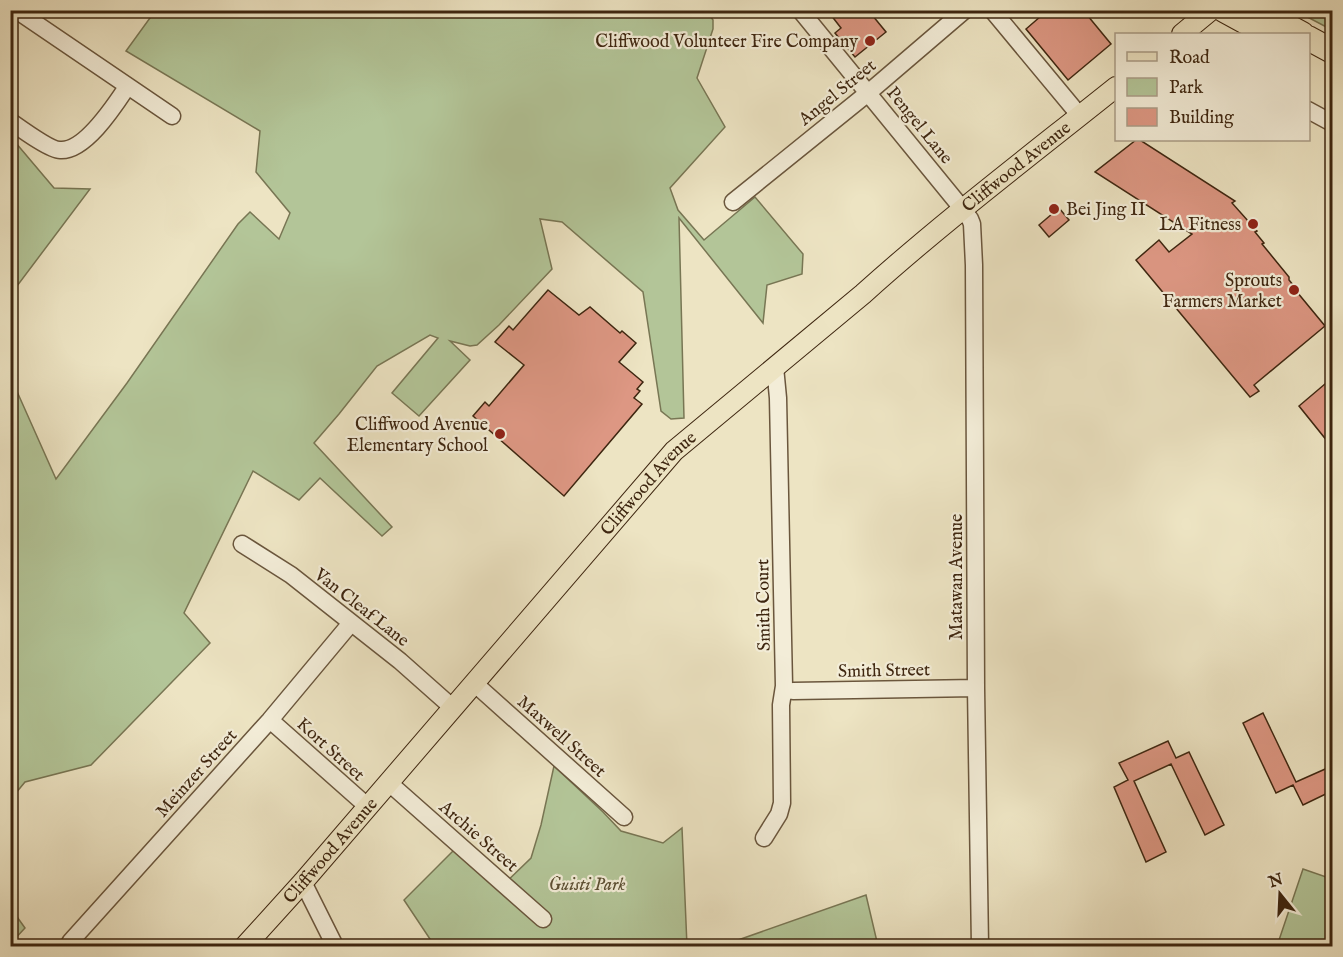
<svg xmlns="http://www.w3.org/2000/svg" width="1343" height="957" font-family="'IM FELL English',serif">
  <rect width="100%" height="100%" fill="#ede4c3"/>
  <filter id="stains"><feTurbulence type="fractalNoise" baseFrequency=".00333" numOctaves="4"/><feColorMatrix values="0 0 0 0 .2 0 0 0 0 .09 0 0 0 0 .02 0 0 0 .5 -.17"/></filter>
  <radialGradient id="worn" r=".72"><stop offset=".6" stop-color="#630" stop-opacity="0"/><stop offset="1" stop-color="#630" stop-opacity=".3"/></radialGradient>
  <path fill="#b3c598" stroke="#787654" stroke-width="1.5" d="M 155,11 L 707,11 L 713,20 L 713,29 L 697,78 L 725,127 L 670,188 L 678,210 L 704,240 L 755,197 L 803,254 L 802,274 L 767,285 L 763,323 L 679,218 L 684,418 L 671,419 L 661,411 L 643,292 L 562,222 L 540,219 L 552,269 L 499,325 L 477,345 L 470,346 L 450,341 L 470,360 L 419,416 L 392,393 L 438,338 L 430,335 L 377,366 L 339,414 L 314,443 L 392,527 L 382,536 L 320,478 L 299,500 L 253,471 L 184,613 L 210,643 L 91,765 L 25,782 L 11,799 L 11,378 L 56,479 L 127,383 L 238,224 L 250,212 L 279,239 L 290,213 L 256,172 L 260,131 L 126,51 Z
    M 1296,11 L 1332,11 L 1332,30 Z
    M 10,136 L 54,188 L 90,189 L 11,294 Z
    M 554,766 L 603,812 L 621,831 L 663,843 L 682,828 L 687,946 L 432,946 L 434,945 L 404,900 L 456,848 L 499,889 L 531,858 L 541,825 Z
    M 1303,869 L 1332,879 L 1332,946 L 1277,946 Z
    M 866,895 L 878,946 L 721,946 Z
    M 10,907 L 25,928 L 11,943 L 10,943 Z"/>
  <path fill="#dd9783" stroke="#3e2610" stroke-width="1.5" d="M 827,10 L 868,10 L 886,32 L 855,57 L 835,33 L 841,28 Z
    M 1048,10 L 1083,10 L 1111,44 L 1068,80 L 1026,29 Z
    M 1136,140 L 1140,140 L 1235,201 L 1232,203 L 1257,231 L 1255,232 L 1264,243 L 1262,244 L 1289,277 L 1289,280 L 1298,291 L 1297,292 L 1325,326 L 1254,385 L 1259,391 L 1250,397 L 1136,260 L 1159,240 L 1169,252 L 1192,234 L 1095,172 Z
    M 1059,208 L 1069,220 L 1049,237 L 1039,225 Z
    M 548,290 L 579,315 L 590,307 L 620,333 L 622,331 L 636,343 L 619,362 L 643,382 L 637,389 L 640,391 L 634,398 L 642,404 L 564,496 L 473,416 L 485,402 L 489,406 L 524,365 L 495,342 L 509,326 L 513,330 Z
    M 1332,378 L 1332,447 L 1299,406 Z
    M 1263,713 L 1296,782 L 1332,766 L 1332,791 L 1303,805 L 1293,785 L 1276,793 L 1243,723 Z
    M 1168,741 L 1176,758 L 1189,752 L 1224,825 L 1205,835 L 1171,764 L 1134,781 L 1166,852 L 1146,862 L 1114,787 L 1128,780 L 1119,763 Z"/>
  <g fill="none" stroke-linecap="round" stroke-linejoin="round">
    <defs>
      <path id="minor" d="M 16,10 L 172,116
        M 800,10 L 956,201 L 970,219 L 972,224 L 974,265 L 976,688 L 980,946
        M 992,10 L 1080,116
        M 1308,110 L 1332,123
        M 10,121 C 20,128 50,150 60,150 C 85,152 115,105 127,87
        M 733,202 L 868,93 L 965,10
        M 242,544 L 291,575 L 400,661 L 453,708
        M 474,683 L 624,817
        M 793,691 L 976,688
        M 270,720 L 367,806
        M 388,782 L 543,919
        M 764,838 L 779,814 L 782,803 L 781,705 L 784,686 L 778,398 L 775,367
        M 303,882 L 335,946
        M 68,946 L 71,941 L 270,720 L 351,623"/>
      <g id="major">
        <path d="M 1182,34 L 1211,10"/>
        <path id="s1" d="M 245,946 L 303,882 L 674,451 L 863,294 C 944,221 1031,155 1116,87"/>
      </g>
      <path id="highway" d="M 1224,10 L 1268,34
        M 1258,10 L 1302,34
        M 1308,38 L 1332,51"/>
    </defs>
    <use href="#minor" stroke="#6a563d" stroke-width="19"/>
    <use href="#major" stroke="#3e2610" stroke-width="22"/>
    <use href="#highway" stroke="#3e2610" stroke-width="26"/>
    <use href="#minor" stroke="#f3edd8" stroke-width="16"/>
    <use href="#major" stroke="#ede4c3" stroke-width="20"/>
    <use href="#highway" stroke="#ede4c3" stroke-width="24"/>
  </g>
  <g fill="#8f2418" stroke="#f3edd8" stroke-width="2">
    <circle cx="870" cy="41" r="6"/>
    <circle cx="1054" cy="209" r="6"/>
    <circle cx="1253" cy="224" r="6"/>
    <circle cx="1294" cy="290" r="6"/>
    <circle cx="500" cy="434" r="6"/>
  </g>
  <g text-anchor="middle" stroke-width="4.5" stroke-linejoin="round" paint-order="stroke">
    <g font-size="18" fill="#3e2610" stroke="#f3edd8" text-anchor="end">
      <text x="858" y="47">Cliffwood Volunteer Fire Company</text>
      <text x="1066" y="215" text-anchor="start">Bei Jing II</text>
      <text x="1241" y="230">LA Fitness</text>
      <text x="1282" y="286">Sprouts<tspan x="1282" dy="21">Farmers Market</tspan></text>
      <text x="488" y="430">Cliffwood Avenue<tspan x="488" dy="21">Elementary School</tspan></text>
    </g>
    <g font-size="18" fill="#3e2610" stroke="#f3edd8">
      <text transform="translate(837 92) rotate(-39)" y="6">Angel Street</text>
      <text transform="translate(920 125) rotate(51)" y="6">Pengel Lane</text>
      <text dy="6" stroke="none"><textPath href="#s1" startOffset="1100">Cliffwood Avenue</textPath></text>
      <text dy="6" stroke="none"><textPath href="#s1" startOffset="614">Cliffwood Avenue</textPath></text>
      <text transform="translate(956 577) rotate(-90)" y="6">Matawan Avenue</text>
      <text transform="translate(763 605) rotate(-91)" y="6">Smith Court</text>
      <text transform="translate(362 607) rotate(38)" y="6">Van Cleaf Lane</text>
      <text transform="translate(884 670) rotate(-1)" y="6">Smith Street</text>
      <text transform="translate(562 736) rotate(42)" y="6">Maxwell Street</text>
      <text transform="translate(331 749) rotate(42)" y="6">Kort Street</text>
      <text transform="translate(196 773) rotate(-48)" y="6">Meinzer Street</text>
      <text transform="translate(479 836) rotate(41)" y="6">Archie Street</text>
      <text dy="6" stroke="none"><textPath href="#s1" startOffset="128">Cliffwood Avenue</textPath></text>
    </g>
    <g font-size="18" font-style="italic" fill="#5b4e32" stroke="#f3edd8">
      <text x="587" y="890">Guisti Park</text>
    </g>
  </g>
  <rect width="1343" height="957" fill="none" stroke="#ede4c3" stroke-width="36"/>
  <rect x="12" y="12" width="1319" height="933" fill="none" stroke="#3e2610" stroke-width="3"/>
  <rect x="18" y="18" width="1307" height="921" fill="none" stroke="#3e2610" stroke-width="1.5"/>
  <rect x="1115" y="33" width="195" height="108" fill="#f3edd8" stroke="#ab9d88" stroke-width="1.5"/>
  <rect x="1127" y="52" width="30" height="9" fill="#ede4c3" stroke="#ab9d88" stroke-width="1.5"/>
  <text x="1169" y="63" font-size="18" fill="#3e2610">Road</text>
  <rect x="1127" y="78" width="30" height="18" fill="#b3c598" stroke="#ab9d88" stroke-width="1.5"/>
  <text x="1169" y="93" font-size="18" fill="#3e2610">Park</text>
  <rect x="1127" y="108" width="30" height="18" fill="#dd9783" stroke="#ab9d88" stroke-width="1.5"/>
  <text x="1169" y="123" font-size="18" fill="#3e2610">Building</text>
  <g transform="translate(1280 894) rotate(342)" stroke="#f3edd8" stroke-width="4.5" paint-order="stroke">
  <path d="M0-4.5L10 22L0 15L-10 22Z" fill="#3e2610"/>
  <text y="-9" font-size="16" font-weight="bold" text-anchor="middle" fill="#3e2610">N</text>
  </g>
  <rect width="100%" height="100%" filter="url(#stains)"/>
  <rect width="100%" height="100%" fill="url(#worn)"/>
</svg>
